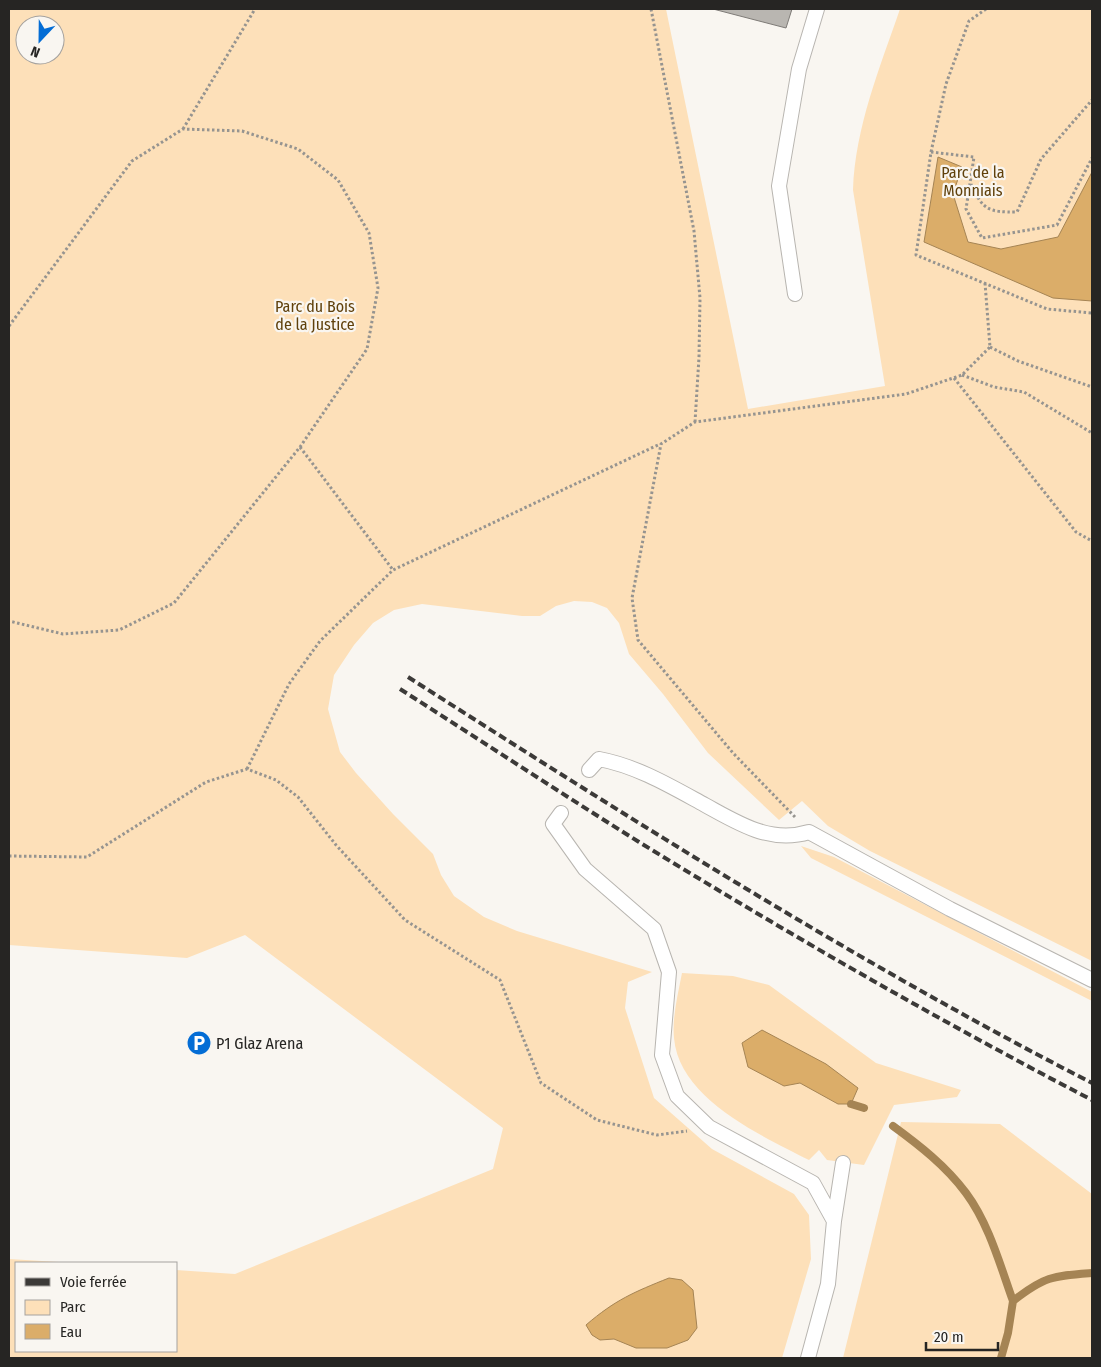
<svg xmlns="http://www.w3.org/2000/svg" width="1101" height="1367" font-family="'Fira Sans Condensed',sans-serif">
  <rect width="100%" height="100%" fill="#f9f6f1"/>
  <path fill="#fde0b9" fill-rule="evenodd" d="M 9,9 L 666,9 L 748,409 L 885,386 L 853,190 C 855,128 880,67 900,9 L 1092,9 L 1092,961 L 870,851 L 828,826 L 802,801 L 779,820 L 708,753 L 663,694 L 629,654 L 619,623 L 607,608 L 592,602 L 574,601 L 556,606 L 540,616 L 522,616 L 422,604 L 394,610 L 373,623 L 354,645 L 334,675 L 328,709 L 340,752 L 356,773 L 393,814 L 433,854 L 441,875 L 454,896 L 484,917 L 517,931 L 652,972 L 628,982 L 625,1008 L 654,1098 L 712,1149 L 794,1194 L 809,1215 L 811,1259 L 782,1358 L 9,1358 L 9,1259 L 75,1263 L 16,1263 L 16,1351 L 176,1351 L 176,1270 L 235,1274 L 493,1169 L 503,1128 L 245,935 L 187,958 L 9,945 ZM 25,25 L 55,25 L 55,55 L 25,55 Z
    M 801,846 L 834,857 L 1092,992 L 1092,1001 L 811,858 Z
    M 682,973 L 733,976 L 769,985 L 876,1063 L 961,1090 L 957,1097 L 894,1105 L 864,1165 L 827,1160 L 819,1150 L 809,1160 C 762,1136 679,1099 674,1038 C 672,1017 678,994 682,973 Z
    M 901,1122 L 1000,1124 L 1092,1194 L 1092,1358 L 843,1358 Z"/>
  <path fill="#dbad69" stroke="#a58454" d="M 938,157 L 962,167 L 953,194 L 968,242 L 1001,249 L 1058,237 L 1092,172 L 1092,301 L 1053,298 L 924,242 Z
    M 762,1030 L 826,1064 L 858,1088 L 851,1104 L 838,1104 L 800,1083 L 784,1086 L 748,1067 L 742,1043 Z
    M 669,1278 L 682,1280 L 693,1290 L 697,1328 L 688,1340 L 667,1348 L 636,1348 L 614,1339 L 600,1340 L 592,1335 L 586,1325 C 615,1300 634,1292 669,1278 Z"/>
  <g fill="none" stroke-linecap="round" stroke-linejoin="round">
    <path stroke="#a58454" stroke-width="8" d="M 851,1104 L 864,1108
      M 893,1126 C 919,1145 946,1166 966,1193 C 989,1224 1000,1265 1013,1301
      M 1001,1358 L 1008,1333 L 1013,1301 C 1045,1276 1053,1276 1092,1273"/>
  </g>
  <path fill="#b9b6b1" stroke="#7e7b77" d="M 713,9 L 792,9 L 786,28 Z"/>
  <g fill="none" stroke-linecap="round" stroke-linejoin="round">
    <defs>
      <path id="lane" d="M 795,294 L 779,186 L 799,69 L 817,9
        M 589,770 L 599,759 C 637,766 672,787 705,805 C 738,823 770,844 809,832 L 950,909 L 1092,980
        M 561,813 L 553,824 L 585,869 L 654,929 L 669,972 L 662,1055 L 677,1096 L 709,1127 L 813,1183 L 834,1221 L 828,1284 L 808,1358
        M 834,1221 L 843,1163"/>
    </defs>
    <use href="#lane" stroke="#b8b5b0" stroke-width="16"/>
    <path stroke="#969490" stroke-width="3" stroke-dasharray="2.5 2.5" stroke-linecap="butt" d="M 651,9 L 694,231 L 700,298 L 699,357 L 695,422
      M 986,9 L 969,21 L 946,84 L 931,152 L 916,255 L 1047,309 L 1092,313
      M 183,129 L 255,9
      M 931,152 L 974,157 L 966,209 L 982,238 L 1057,225 L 1092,158
      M 971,184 C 983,211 989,212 1017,212 L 1041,159 L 1092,100
      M 985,283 L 990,347
      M 9,326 L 132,161 L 183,129 L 242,131 L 298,149 L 338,180 L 369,233 L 378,288 L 367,349 L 300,447 L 174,603 L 119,630 L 63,634 L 9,621
      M 990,347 L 1018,361 L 1092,387
      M 962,375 L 994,387 L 1024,392 L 1092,433
      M 954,378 L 1076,532 L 1092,541
      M 300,447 L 393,570
      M 247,769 L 289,684 L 320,641 L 393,570 L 660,444
      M 795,817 L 733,753 L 638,640 L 632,598 L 661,444 L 695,422 L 906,394 L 962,375 L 990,347
      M 9,856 L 87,857 L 206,782 L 247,769 L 276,780 L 298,797 L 336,845 L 405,920 L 500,980 L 541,1083 L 597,1120 L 657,1135 L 687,1131"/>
    <use href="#lane" stroke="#fff" stroke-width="14"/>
    <path stroke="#3c3a38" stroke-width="4" stroke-dasharray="8 4" stroke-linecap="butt" d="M 408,677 C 632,820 856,962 1092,1083
      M 400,689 C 480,740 559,792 639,842 C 787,933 938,1020 1092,1100"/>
  </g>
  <defs>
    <symbol id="parking-disc" viewBox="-11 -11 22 22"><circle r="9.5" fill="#046dd5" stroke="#f9f6f1"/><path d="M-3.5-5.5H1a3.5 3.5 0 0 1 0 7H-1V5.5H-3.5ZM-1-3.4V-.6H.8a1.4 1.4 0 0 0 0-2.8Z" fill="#fff"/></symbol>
  </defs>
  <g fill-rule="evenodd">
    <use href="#parking-disc" x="185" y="1029" width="28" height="28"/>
  </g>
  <g text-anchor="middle" stroke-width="4.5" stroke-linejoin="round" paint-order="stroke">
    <g font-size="16" fill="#60410b" stroke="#f9f6f1">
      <text x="973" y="178">Parc de la<tspan x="973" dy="18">Monniais</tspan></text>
      <text x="315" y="312">Parc du Bois<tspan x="315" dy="18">de la Justice</tspan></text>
    </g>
    <g font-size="16" fill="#262523" stroke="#f9f6f1" text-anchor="start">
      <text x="216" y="1049">P1 Glaz Arena</text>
    </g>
  </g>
  <rect width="1101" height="1367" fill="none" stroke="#262523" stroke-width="20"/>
  <rect x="15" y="1262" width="162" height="90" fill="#f9f6f1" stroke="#a5a29f"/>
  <rect x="25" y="1278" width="25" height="8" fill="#3c3a38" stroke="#a5a29f"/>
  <text x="60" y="1287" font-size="15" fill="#262523">Voie ferrée</text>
  <rect x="25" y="1300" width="25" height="15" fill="#fde0b9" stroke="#a5a29f"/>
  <text x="60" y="1312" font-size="15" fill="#262523">Parc</text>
  <rect x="25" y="1324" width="25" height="15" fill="#dbad69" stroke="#a5a29f"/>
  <text x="60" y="1337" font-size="15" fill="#262523">Eau</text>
  <g transform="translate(40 40) rotate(202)"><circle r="24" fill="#f9f6f1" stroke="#a5a29f"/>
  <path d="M0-4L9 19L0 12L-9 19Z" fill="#046dd5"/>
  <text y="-8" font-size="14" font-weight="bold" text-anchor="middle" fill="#262523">N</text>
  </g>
  <path d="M926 1342v8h72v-8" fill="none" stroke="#262523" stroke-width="2.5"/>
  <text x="934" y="1342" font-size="15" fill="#262523" stroke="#f9f6f1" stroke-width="4" paint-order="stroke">20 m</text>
</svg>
